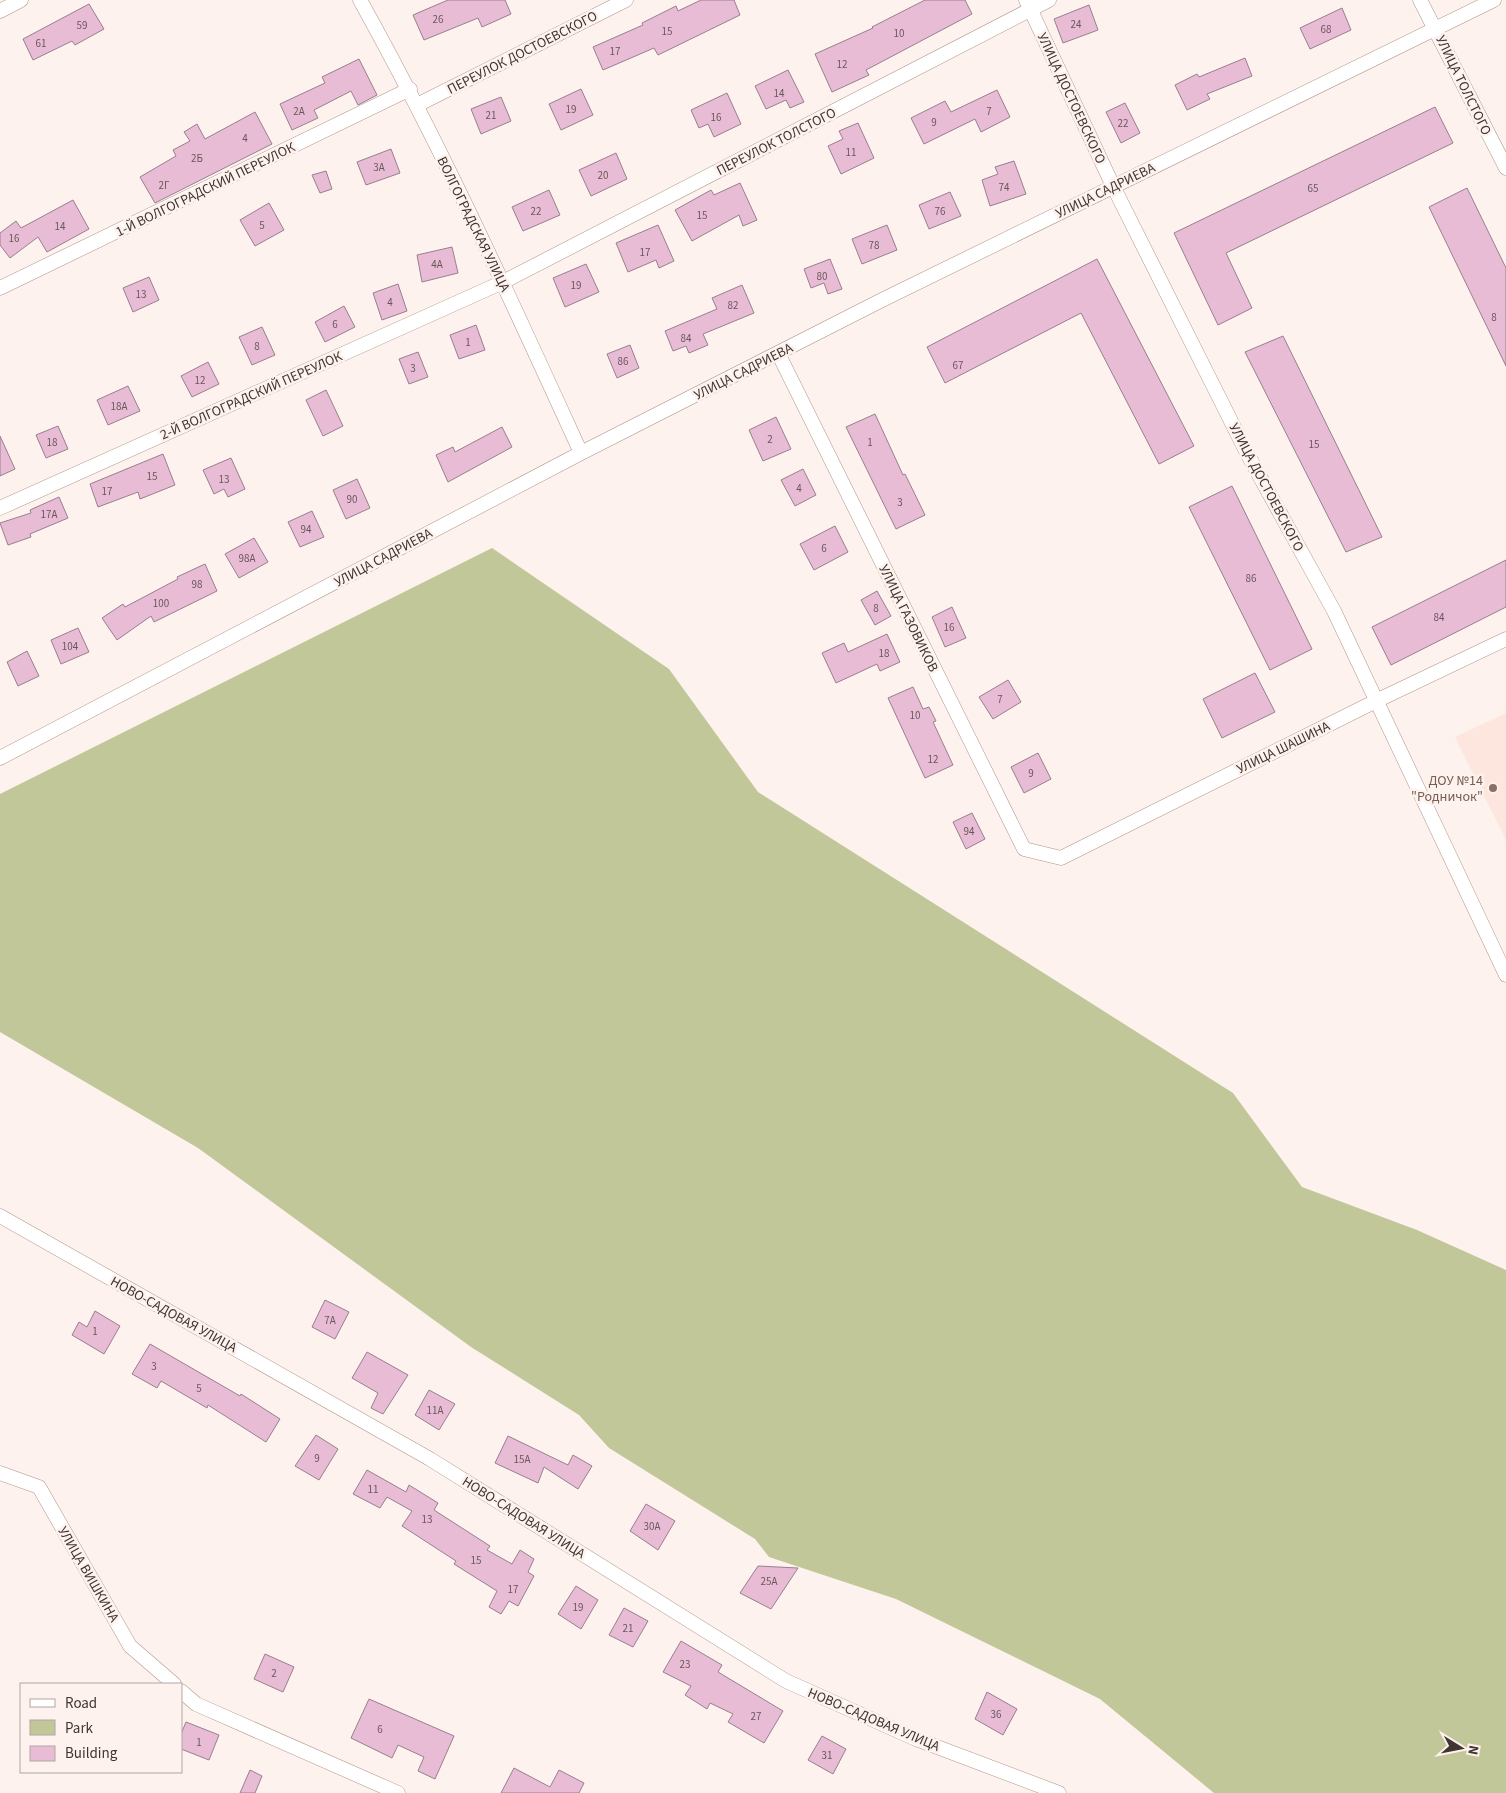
<svg xmlns="http://www.w3.org/2000/svg" width="1506" height="1793" font-family="'Source Sans 3',sans-serif">
  <rect width="100%" height="100%" fill="#fdf2ed"/>
  <path fill="#fce6dd" d="M 1506,713 L 1506,840 L 1455,737 Z"/>
  <path fill="#c2c79a" d="M 492,548 L 669,669 L 758,792 L 1233,1093 L 1302,1187 L 1417,1230 L 1506,1270 L 1506,1793 L 1214,1793 L 1100,1699 L 896,1599 L 769,1557 L 755,1539 L 609,1448 L 579,1415 L 471,1347 L 198,1148 L 0,1032 L 0,794 Z"/>
  <path fill="#e9bcd6" stroke="#977f8d" d="M 448,0 L 505,0 L 511,14 L 482,27 L 478,18 L 424,40 L 413,15 Z
    M 701,0 L 734,0 L 740,15 L 658,55 L 654,48 L 603,70 L 593,47 L 643,25 L 642,23 L 676,6 L 678,11 Z
    M 925,0 L 965,0 L 972,14 L 866,70 L 869,75 L 832,92 L 815,54 L 873,28 L 872,27 Z
    M 89,4 L 104,29 L 75,45 L 72,41 L 33,60 L 23,39 Z
    M 1089,5 L 1098,30 L 1063,43 L 1054,19 Z
    M 1342,8 L 1351,30 L 1310,49 L 1300,28 Z
    M 1245,58 L 1252,76 L 1207,94 L 1210,99 L 1187,110 L 1175,85 L 1197,74 L 1199,77 Z
    M 359,59 L 377,95 L 358,105 L 351,91 L 314,110 L 318,118 L 292,130 L 280,104 L 325,83 L 322,77 Z
    M 788,70 L 804,102 L 790,108 L 786,100 L 766,109 L 755,86 Z
    M 581,89 L 593,115 L 561,130 L 549,104 Z
    M 997,90 L 1010,117 L 981,132 L 975,119 L 924,144 L 911,118 L 945,101 L 951,112 Z
    M 727,93 L 741,124 L 714,137 L 708,124 L 699,128 L 691,110 Z
    M 501,97 L 511,121 L 481,134 L 471,109 Z
    M 1125,103 L 1140,133 L 1121,143 L 1106,112 Z
    M 1435,107 L 1453,143 L 1226,253 L 1252,308 L 1218,325 L 1174,233 Z
    M 255,112 L 272,144 L 155,203 L 140,177 L 176,156 L 173,150 L 190,141 L 184,132 L 197,124 L 205,139 Z
    M 858,123 L 874,158 L 841,174 L 828,146 L 843,139 L 839,131 Z
    M 391,149 L 400,173 L 366,185 L 357,162 Z
    M 616,153 L 627,179 L 591,196 L 579,170 Z
    M 1014,161 L 1026,194 L 990,206 L 982,180 L 998,174 L 995,167 Z
    M 326,171 L 332,189 L 320,193 L 312,175 Z
    M 740,183 L 757,220 L 743,226 L 739,215 L 692,241 L 675,210 L 711,190 L 714,195 Z
    M 1467,188 L 1506,268 L 1506,366 L 1429,207 Z
    M 549,190 L 560,215 L 523,231 L 512,207 Z
    M 950,192 L 961,216 L 929,229 L 919,205 Z
    M 73,200 L 89,229 L 47,252 L 38,237 L 10,258 L 0,245 L 0,233 L 16,221 L 21,228 Z
    M 269,203 L 284,230 L 255,246 L 240,220 Z
    M 658,225 L 674,261 L 659,268 L 656,260 L 628,272 L 616,243 Z
    M 887,225 L 897,250 L 862,264 L 852,239 Z
    M 452,247 L 458,273 L 422,282 L 417,255 Z
    M 830,259 L 842,289 L 828,294 L 824,283 L 811,288 L 804,269 Z
    M 1097,259 L 1194,446 L 1159,464 L 1081,313 L 945,383 L 927,347 Z
    M 586,264 L 599,292 L 565,307 L 553,278 Z
    M 149,277 L 159,300 L 133,312 L 123,288 Z
    M 398,284 L 407,311 L 382,320 L 373,293 Z
    M 742,285 L 754,313 L 703,334 L 708,345 L 689,353 L 686,346 L 673,351 L 665,331 L 717,309 L 712,298 Z
    M 344,306 L 355,327 L 325,342 L 315,322 Z
    M 476,325 L 485,350 L 459,359 L 450,335 Z
    M 262,327 L 275,355 L 252,365 L 239,337 Z
    M 1283,336 L 1382,537 L 1346,552 L 1245,352 Z
    M 630,345 L 639,368 L 617,378 L 607,354 Z
    M 418,352 L 428,377 L 409,384 L 399,359 Z
    M 208,362 L 219,384 L 192,397 L 181,376 Z
    M 128,386 L 140,411 L 108,425 L 97,400 Z
    M 326,390 L 343,426 L 323,436 L 306,400 Z
    M 875,414 L 903,475 L 905,474 L 925,515 L 896,529 L 846,427 Z
    M 776,417 L 791,449 L 763,461 L 749,430 Z
    M 58,426 L 68,449 L 46,458 L 36,435 Z
    M 502,427 L 512,447 L 448,482 L 436,455 L 453,447 L 455,452 Z
    M 0,436 L 15,469 L 0,476 Z
    M 163,454 L 175,485 L 140,499 L 138,492 L 98,507 L 90,484 Z
    M 231,458 L 245,489 L 228,497 L 224,489 L 214,494 L 203,470 Z
    M 803,469 L 816,495 L 795,506 L 781,480 Z
    M 357,479 L 370,508 L 346,519 L 333,490 Z
    M 1232,486 L 1312,649 L 1270,670 L 1189,507 Z
    M 59,497 L 68,518 L 30,534 L 31,537 L 8,545 L 0,523 L 31,513 L 30,510 Z
    M 312,511 L 324,537 L 300,547 L 288,522 Z
    M 835,526 L 848,552 L 814,570 L 800,544 Z
    M 254,538 L 268,562 L 239,578 L 225,554 Z
    M 1506,560 L 1506,607 L 1391,665 L 1372,627 Z
    M 205,564 L 217,591 L 154,622 L 151,616 L 117,640 L 102,618 L 123,604 L 125,607 L 178,579 L 177,577 Z
    M 877,591 L 891,616 L 875,625 L 861,600 Z
    M 952,607 L 966,638 L 945,647 L 932,617 Z
    M 78,628 L 89,652 L 61,664 L 51,640 Z
    M 887,634 L 900,662 L 880,671 L 877,664 L 836,683 L 822,653 L 844,643 L 848,652 Z
    M 27,651 L 39,676 L 18,686 L 7,662 Z
    M 1255,673 L 1275,712 L 1222,738 L 1203,699 Z
    M 1008,680 L 1021,702 L 993,719 L 979,697 Z
    M 913,687 L 923,709 L 929,707 L 936,721 L 933,722 L 953,765 L 925,778 L 888,698 Z
    M 1038,753 L 1051,779 L 1024,793 L 1011,767 Z
    M 972,813 L 985,839 L 966,849 L 953,822 Z
    M 325,1300 L 349,1312 L 335,1339 L 312,1327 Z
    M 95,1311 L 120,1326 L 104,1354 L 72,1335 L 79,1322 L 87,1327 Z
    M 150,1344 L 240,1396 L 241,1394 L 280,1419 L 266,1442 L 208,1405 L 207,1408 L 161,1381 L 157,1388 L 132,1374 Z
    M 367,1352 L 408,1375 L 383,1414 L 371,1408 L 378,1393 L 352,1378 Z
    M 429,1390 L 455,1404 L 439,1430 L 415,1415 Z
    M 316,1435 L 338,1449 L 319,1480 L 295,1466 Z
    M 508,1436 L 568,1465 L 573,1455 L 592,1466 L 578,1489 L 544,1467 L 538,1483 L 495,1463 Z
    M 367,1470 L 406,1492 L 409,1485 L 438,1503 L 434,1510 L 490,1546 L 487,1550 L 512,1564 L 520,1550 L 534,1559 L 528,1572 L 534,1576 L 518,1606 L 509,1601 L 501,1614 L 489,1607 L 497,1591 L 454,1564 L 456,1561 L 402,1526 L 412,1511 L 387,1497 L 380,1508 L 353,1494 Z
    M 646,1504 L 675,1521 L 658,1550 L 630,1531 Z
    M 758,1566 L 798,1568 L 771,1609 L 740,1593 Z
    M 576,1586 L 598,1600 L 581,1629 L 558,1614 Z
    M 624,1608 L 648,1621 L 633,1647 L 609,1635 Z
    M 681,1641 L 722,1665 L 718,1672 L 783,1711 L 764,1743 L 728,1722 L 733,1714 L 710,1703 L 707,1709 L 685,1695 L 691,1686 L 663,1672 Z
    M 265,1654 L 294,1667 L 283,1692 L 254,1679 Z
    M 987,1692 L 1017,1709 L 1003,1735 L 975,1719 Z
    M 369,1699 L 454,1736 L 435,1779 L 418,1771 L 424,1757 L 398,1745 L 392,1758 L 351,1738 Z
    M 186,1722 L 219,1735 L 209,1760 L 181,1749 L 181,1734 Z
    M 822,1736 L 846,1749 L 833,1774 L 808,1760 Z
    M 514,1768 L 550,1787 L 559,1770 L 584,1783 L 579,1793 L 501,1793 Z
    M 250,1770 L 262,1776 L 255,1793 L 240,1793 Z"/>
  <g fill="none" stroke-linecap="round" stroke-linejoin="round">
    <defs>
      <path id="street" d="M 360,0 C 442,147 511,300 581,453
        M 1026,0 L 1113,186 L 1248,455 L 1334,611 L 1506,975
        M 1420,0 L 1506,168
        M 0,11 L 21,0
        M 417,105 L 626,0
        M 0,288 L 410,89
        M 778,353 L 1024,849 L 1061,858 L 1376,701 L 1506,639
        M 0,508 L 503,282 L 1049,0
        M 0,758 L 581,453 L 882,300 L 1494,0
        M 0,1216 L 430,1459 L 786,1681 L 916,1739 L 1059,1793
        M 0,1473 L 39,1487 L 130,1646 L 174,1684
        M 181,1691 L 196,1704 L 398,1793"/>
    </defs>
    <use href="#street" stroke="#b1968b" stroke-width="15"/>
    <use href="#street" stroke="#fff" stroke-width="14"/>
  </g>
  <circle fill="#8d6e63" stroke="#fdf2ed" stroke-width="2" cx="1493" cy="788" r="5"/>
  <g text-anchor="middle" stroke-width="5" stroke-linejoin="round" paint-order="stroke">
    <g font-size="11" fill="#6a575a">
      <text x="438" y="23">26</text>
      <text x="1076" y="28">24</text>
      <text x="82" y="29">59</text>
      <text x="1326" y="33">68</text>
      <text x="667" y="35">15</text>
      <text x="899" y="37">10</text>
      <text x="41" y="47">61</text>
      <text x="615" y="55">17</text>
      <text x="842" y="68">12</text>
      <text x="779" y="97">14</text>
      <text x="571" y="113">19</text>
      <text x="299" y="115">2А</text>
      <text x="989" y="115">7</text>
      <text x="491" y="119">21</text>
      <text x="716" y="121">16</text>
      <text x="934" y="126">9</text>
      <text x="1123" y="127">22</text>
      <text x="245" y="142">4</text>
      <text x="851" y="156">11</text>
      <text x="197" y="162">2Б</text>
      <text x="379" y="171">3А</text>
      <text x="603" y="179">20</text>
      <text x="164" y="189">2Г</text>
      <text x="1004" y="191">74</text>
      <text x="1313" y="192">65</text>
      <text x="536" y="215">22</text>
      <text x="940" y="215">76</text>
      <text x="702" y="219">15</text>
      <text x="262" y="229">5</text>
      <text x="60" y="230">14</text>
      <text x="14" y="242">16</text>
      <text x="874" y="249">78</text>
      <text x="645" y="256">17</text>
      <text x="437" y="268">4А</text>
      <text x="822" y="280">80</text>
      <text x="576" y="289">19</text>
      <text x="141" y="298">13</text>
      <text x="390" y="306">4</text>
      <text x="733" y="309">82</text>
      <text x="1494" y="321">8</text>
      <text x="335" y="328">6</text>
      <text x="686" y="342">84</text>
      <text x="468" y="346">1</text>
      <text x="257" y="350">8</text>
      <text x="623" y="365">86</text>
      <text x="958" y="369">67</text>
      <text x="413" y="372">3</text>
      <text x="200" y="384">12</text>
      <text x="119" y="410">18А</text>
      <text x="770" y="443">2</text>
      <text x="52" y="446">18</text>
      <text x="870" y="446">1</text>
      <text x="1314" y="448">15</text>
      <text x="152" y="480">15</text>
      <text x="224" y="483">13</text>
      <text x="799" y="492">4</text>
      <text x="107" y="495">17</text>
      <text x="352" y="503">90</text>
      <text x="900" y="506">3</text>
      <text x="49" y="518">17А</text>
      <text x="306" y="533">94</text>
      <text x="824" y="552">6</text>
      <text x="247" y="562">98А</text>
      <text x="1251" y="582">86</text>
      <text x="197" y="588">98</text>
      <text x="161" y="607">100</text>
      <text x="876" y="612">8</text>
      <text x="1439" y="621">84</text>
      <text x="949" y="631">16</text>
      <text x="70" y="650">104</text>
      <text x="884" y="657">18</text>
      <text x="1000" y="703">7</text>
      <text x="915" y="719">10</text>
      <text x="933" y="763">12</text>
      <text x="1031" y="777">9</text>
      <text x="969" y="835">94</text>
      <text x="330" y="1324">7А</text>
      <text x="95" y="1335">1</text>
      <text x="154" y="1370">3</text>
      <text x="199" y="1392">5</text>
      <text x="435" y="1414">11А</text>
      <text x="317" y="1462">9</text>
      <text x="522" y="1463">15А</text>
      <text x="373" y="1493">11</text>
      <text x="427" y="1523">13</text>
      <text x="652" y="1530">30А</text>
      <text x="476" y="1564">15</text>
      <text x="769" y="1585">25А</text>
      <text x="513" y="1593">17</text>
      <text x="578" y="1611">19</text>
      <text x="628" y="1632">21</text>
      <text x="685" y="1668">23</text>
      <text x="274" y="1677">2</text>
      <text x="996" y="1718">36</text>
      <text x="756" y="1720">27</text>
      <text x="380" y="1733">6</text>
      <text x="199" y="1746">1</text>
      <text x="827" y="1759">31</text>
    </g>
    <g font-size="14" fill="#403530" stroke="#fdf2ed">
      <text transform="translate(522 52) rotate(-27)" y="5">ПЕРЕУЛОК ДОСТОЕВСКОГО</text>
      <text transform="translate(1464 85) rotate(64)" y="5">УЛИЦА ТОЛСТОГО</text>
      <text transform="translate(1072 98) rotate(65)" y="5">УЛИЦА ДОСТОЕВСКОГО</text>
      <text transform="translate(776 141) rotate(-27)" y="5">ПЕРЕУЛОК ТОЛСТОГО</text>
      <text transform="translate(205 189) rotate(-26)" y="5">1-Й ВОЛГОГРАДСКИЙ ПЕРЕУЛОК</text>
      <text transform="translate(1105 190) rotate(-26)" y="5">УЛИЦА САДРИЕВА</text>
      <text transform="translate(474 224) rotate(64)" y="5">ВОЛГОГРАДСКАЯ УЛИЦА</text>
      <text transform="translate(743 371) rotate(-27)" y="5">УЛИЦА САДРИЕВА</text>
      <text transform="translate(251 395) rotate(-24)" y="5">2-Й ВОЛГОГРАДСКИЙ ПЕРЕУЛОК</text>
      <text transform="translate(1267 487) rotate(62)" y="5">УЛИЦА ДОСТОЕВСКОГО</text>
      <text transform="translate(383 557) rotate(-28)" y="5">УЛИЦА САДРИЕВА</text>
      <text transform="translate(909 618) rotate(64)" y="5">УЛИЦА ГАЗОВИКОВ</text>
      <text transform="translate(1283 747) rotate(-26)" y="5">УЛИЦА ШАШИНА</text>
      <text transform="translate(174 1314) rotate(29)" y="5">НОВО-САДОВАЯ УЛИЦА</text>
      <text transform="translate(524 1517) rotate(32)" y="5">НОВО-САДОВАЯ УЛИЦА</text>
      <text transform="translate(89 1574) rotate(60)" y="5">УЛИЦА ВИШКИНА</text>
      <text transform="translate(874 1719) rotate(23)" y="5">НОВО-САДОВАЯ УЛИЦА</text>
    </g>
    <g font-size="14" fill="#785e54" stroke="#fdf2ed" text-anchor="end">
      <text x="1483" y="785">ДОУ №14<tspan x="1483" dy="16">"Родничок"</tspan></text>
    </g>
  </g>
  <rect x="20" y="1683" width="162" height="90" fill="#fdf2ed" stroke="#b1a6a1"/>
  <rect x="30" y="1699" width="25" height="8" fill="#ffffff" stroke="#b1a6a1"/>
  <text x="65" y="1708" font-size="15" fill="#403530">Road</text>
  <rect x="30" y="1720" width="25" height="15" fill="#c2c79a" stroke="#b1a6a1"/>
  <text x="65" y="1733" font-size="15" fill="#403530">Park</text>
  <rect x="30" y="1746" width="25" height="15" fill="#e9bcd6" stroke="#b1a6a1"/>
  <text x="65" y="1758" font-size="15" fill="#403530">Building</text>
  <g transform="translate(1461 1748) rotate(100)" stroke="#fdf2ed" stroke-width="4" paint-order="stroke">
  <path d="M0-4L9 19L0 12L-9 19Z" fill="#403530"/>
  <text y="-8" font-size="14" font-weight="bold" text-anchor="middle" fill="#403530">N</text>
  </g>
</svg>
